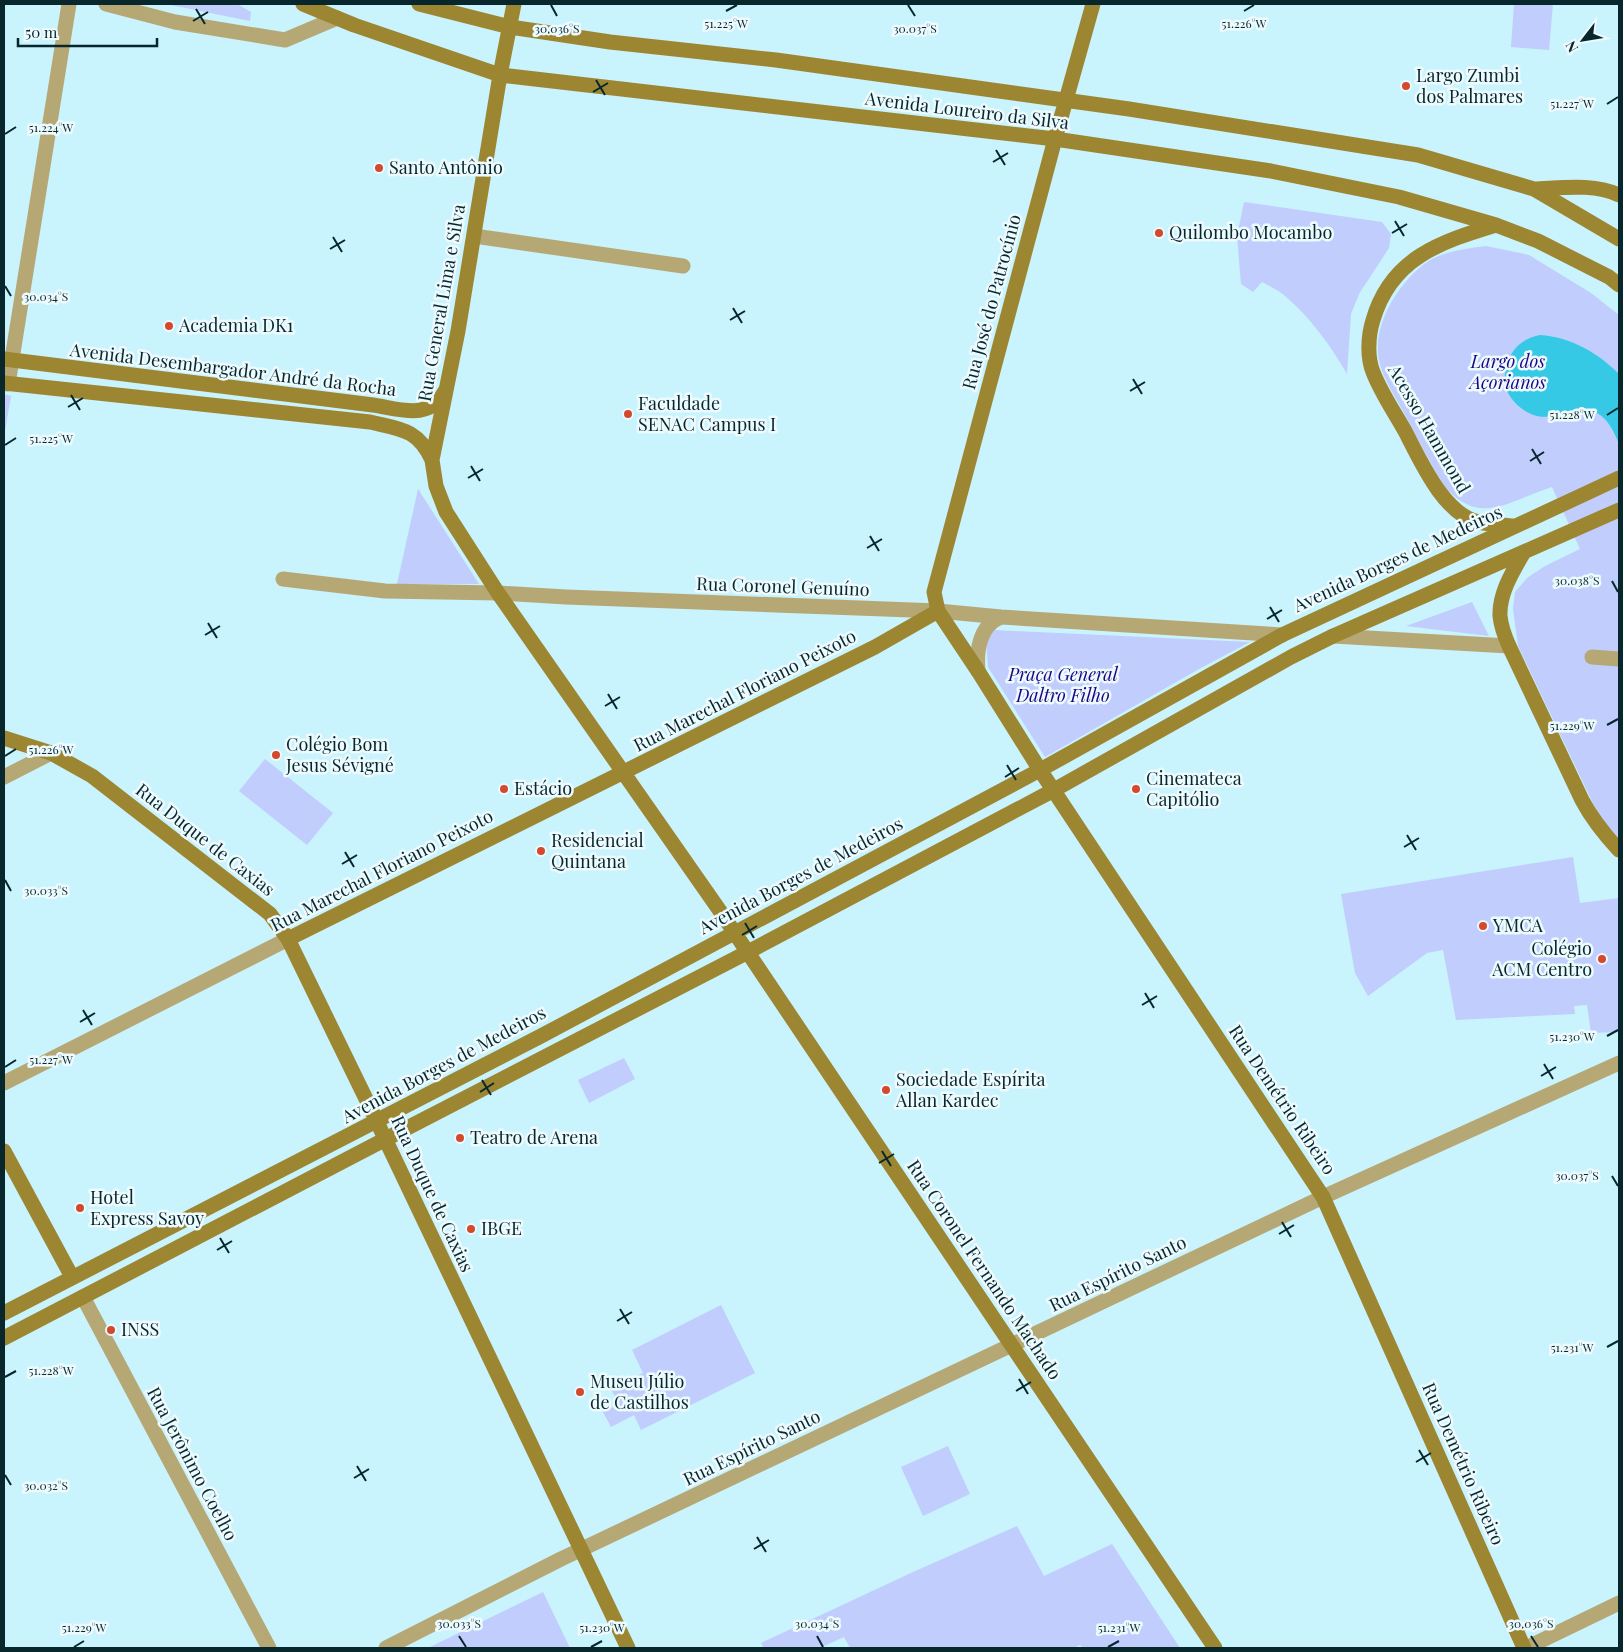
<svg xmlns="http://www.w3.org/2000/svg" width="1623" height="1652" font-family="'Playfair Display',serif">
  <rect width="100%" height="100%" fill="#c9f3fd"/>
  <path fill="#c1cdfc" d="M 166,4 L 237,4 L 251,12 L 250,21 Z
    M 1514,4 L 1553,4 L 1549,50 L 1511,47 Z
    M 1244,202 L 1382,222 L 1391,234 L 1389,248 L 1359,294 L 1351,314 L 1347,374 C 1331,346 1310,317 1285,296 C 1279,290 1269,286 1262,282 L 1253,292 L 1241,284 L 1237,236 Z
    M 1486,246 L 1529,255 L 1591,293 L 1619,315 L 1619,838 L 1600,818 L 1518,646 L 1513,609 L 1515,592 L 1527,578 L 1545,566 L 1580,549 L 1552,487 C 1507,501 1479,530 1440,481 C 1428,458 1415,434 1403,411 C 1393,393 1379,372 1378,352 C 1375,318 1405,273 1434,258 C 1450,251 1469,248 1486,246 Z
    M 4,394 L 11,396 L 4,437 Z
    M 418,489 L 479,584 L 397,584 Z
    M 1472,602 L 1489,636 L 1406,626 Z
    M 994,630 L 1250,642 L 1199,669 L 1045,757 L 988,667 L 986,640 Z
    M 265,759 L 333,813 L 307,845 L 239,791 Z
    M 1573,857 L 1580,903 L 1619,898 L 1619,1032 L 1591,1033 L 1587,1005 L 1574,1006 L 1575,1014 L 1456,1020 L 1443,950 L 1427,953 L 1368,996 L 1355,973 L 1341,894 Z
    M 624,1058 L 635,1079 L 589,1103 L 578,1080 Z
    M 721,1305 L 755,1373 L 641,1430 L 634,1415 L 611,1427 L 603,1412 L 619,1404 L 611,1389 L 643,1373 L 632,1350 Z
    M 948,1446 L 970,1494 L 923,1516 L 901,1467 Z
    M 1017,1526 L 1044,1576 L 1112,1544 L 1180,1648 L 1083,1648 L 1080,1645 L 1074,1648 L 850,1648 L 844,1637 L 820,1648 L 764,1648 L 761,1643 L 913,1572 Z
    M 543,1592 L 570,1648 L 428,1648 Z"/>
  <path fill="#35c9e5" d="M 1540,335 C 1571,337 1598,353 1619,374 L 1619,444 C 1614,432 1609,420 1597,413 C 1579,403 1570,413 1553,416 C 1535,420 1517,409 1508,393 C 1502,380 1505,365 1512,353 C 1518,343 1529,337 1540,335 Z"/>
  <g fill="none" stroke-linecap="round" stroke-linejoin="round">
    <path stroke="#b6a875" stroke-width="15" d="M 106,4 L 175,22 L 285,40 L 337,18
      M 474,236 L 683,266
      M 8,384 L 69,4
      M 283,579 L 385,591 L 498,593 L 566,597 L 938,611 L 1001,617 L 1282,635
      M 1333,636 L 1509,646
      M 1592,657 L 1619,659
      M 978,671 C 976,650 980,625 1001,617
      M 4,777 L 51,753
      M 4,1083 L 288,939
      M 83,1297 L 269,1648
      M 386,1648 L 561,1559 L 1323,1197 L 1619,1063
      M 1526,1648 L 1619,1603"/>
    <path stroke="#9d8632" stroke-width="15" d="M 303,4 L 354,25 L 500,75 L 1055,139 L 1271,171 L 1399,197 L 1496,225 L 1538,241 L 1609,277 L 1619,285
      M 419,4 L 510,27 L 610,42 L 776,60 L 1129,109 L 1418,155 L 1534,189 L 1619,239
      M 514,4 L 500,75 L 458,331 L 432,460 L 436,486 L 446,512 L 498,593 L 720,911 L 1215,1648
      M 1093,4 L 1055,139 L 934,592 L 938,611 L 978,671 L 1040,770 L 1323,1197 L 1524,1648
      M 1534,189 C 1561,188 1594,183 1619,195
      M 1496,225 C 1440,242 1391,258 1373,320 C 1368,336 1367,357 1373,372 C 1381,393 1395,413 1406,433 C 1421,462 1444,514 1478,522 C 1489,524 1501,525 1512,526
      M 4,359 L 373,405 C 400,409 430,421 445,391
      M 4,383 L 370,422 C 400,429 418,429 432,460
      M 1524,552 C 1513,571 1499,593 1500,616 C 1501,626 1505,637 1509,646 L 1582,800 C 1592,819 1604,834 1619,850
      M 4,738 L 51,753 L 92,776 L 270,914 L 288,939 L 368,1103 L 628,1648
      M 288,939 L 875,647 L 938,611
      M 4,1151 L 72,1277
      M 4,1313 L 541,1036 L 1040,770 L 1282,635 L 1619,478
      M 4,1338 L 380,1142 L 748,952 L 1054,790 L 1291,657 L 1333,636 L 1619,510"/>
  </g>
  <path fill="none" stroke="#08272d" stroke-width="2" d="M 551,5 L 557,16M 908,5 L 915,16M 196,9 L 205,24M 726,11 L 737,5M 1244,11 L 1254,5M 193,21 L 208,12M 596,80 L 605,95M 593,92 L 608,83M 1607,104 L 1618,97M 5,134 L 16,127M 996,150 L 1005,165M 993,162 L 1008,153M 1395,221 L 1404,236M 1392,233 L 1407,224M 333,237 L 342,252M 330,249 L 345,240M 5,286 L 11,296M 733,308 L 742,323M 730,320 L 745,311M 1133,379 L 1142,394M 1130,391 L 1145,382M 71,395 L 80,410M 68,407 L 83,398M 1607,415 L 1618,408M 5,445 L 16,438M 1532,449 L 1541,464M 1530,461 L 1544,452M 471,466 L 480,481M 468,478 L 483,469M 870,536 L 879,551M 867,548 L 882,539M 1612,581 L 1618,592M 1270,607 L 1279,622M 1267,619 L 1282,610M 208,623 L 217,638M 205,635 L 220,626M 608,694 L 617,709M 605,706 L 620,697M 1607,725 L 1618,719M 5,756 L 16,749M 1007,765 L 1016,780M 1005,777 L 1019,768M 1407,835 L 1416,850M 1404,847 L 1419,838M 345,852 L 354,867M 342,864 L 357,855M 5,880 L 11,891M 745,923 L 754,938M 742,935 L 757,926M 1145,993 L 1154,1008M 1142,1005 L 1157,996M 83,1010 L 92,1025M 80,1022 L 95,1013M 1607,1036 L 1618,1030M 1544,1064 L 1553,1079M 5,1067 L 16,1060M 1541,1076 L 1556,1067M 482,1080 L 491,1095M 480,1092 L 494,1083M 882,1151 L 891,1166M 879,1163 L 894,1154M 1612,1176 L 1618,1186M 1282,1222 L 1291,1237M 1279,1234 L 1294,1225M 220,1238 L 229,1253M 217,1250 L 232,1241M 620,1309 L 629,1324M 617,1321 L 632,1312M 1607,1347 L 1618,1341M 5,1377 L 16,1371M 1019,1379 L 1028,1394M 1016,1391 L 1031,1382M 1419,1450 L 1428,1465M 1416,1462 L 1431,1453M 357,1466 L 366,1481M 5,1475 L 11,1485M 354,1478 L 369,1469M 757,1537 L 766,1552M 754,1549 L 769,1540M 459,1636 L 466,1647M 817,1636 L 823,1647M 1531,1636 L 1538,1647M 74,1647 L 84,1641M 591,1647 L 602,1641M 1108,1647 L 1119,1641"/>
  <g fill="#d4492b" stroke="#edfafe" stroke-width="2">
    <circle cx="1406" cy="86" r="5"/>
    <circle cx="379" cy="168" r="5"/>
    <circle cx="1159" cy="233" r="5"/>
    <circle cx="169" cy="326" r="5"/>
    <circle cx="628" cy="414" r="5"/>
    <circle cx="276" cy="755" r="5"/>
    <circle cx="504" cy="789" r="5"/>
    <circle cx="1136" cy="789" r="5"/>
    <circle cx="541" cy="851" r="5"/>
    <circle cx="1483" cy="926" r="5"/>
    <circle cx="1602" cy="959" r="5"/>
    <circle cx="886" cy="1090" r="5"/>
    <circle cx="460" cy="1138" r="5"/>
    <circle cx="80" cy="1208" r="5"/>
    <circle cx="471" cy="1229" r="5"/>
    <circle cx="111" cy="1330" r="5"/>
    <circle cx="580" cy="1392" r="5"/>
  </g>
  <g text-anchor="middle" stroke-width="5" stroke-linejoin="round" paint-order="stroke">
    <g font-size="18" fill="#08272d" stroke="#edfafe" text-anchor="start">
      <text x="1416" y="82">Largo Zumbi<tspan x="1416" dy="21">dos Palmares</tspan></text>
      <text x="389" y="174">Santo Antônio</text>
      <text x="1169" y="239">Quilombo Mocambo</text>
      <text x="179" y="332">Academia DK1</text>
      <text x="638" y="410">Faculdade<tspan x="638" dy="21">SENAC Campus I</tspan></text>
      <text x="286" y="751">Colégio Bom<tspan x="286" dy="21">Jesus Sévigné</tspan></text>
      <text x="1146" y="785">Cinemateca<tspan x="1146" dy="21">Capitólio</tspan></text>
      <text x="514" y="795">Estácio</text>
      <text x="551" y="847">Residencial<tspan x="551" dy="21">Quintana</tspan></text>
      <text x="1493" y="932">YMCA</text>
      <text x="1592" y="955" text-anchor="end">Colégio<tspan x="1592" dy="21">ACM Centro</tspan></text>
      <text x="896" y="1086">Sociedade Espírita<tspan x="896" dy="21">Allan Kardec</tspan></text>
      <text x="470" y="1144">Teatro de Arena</text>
      <text x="90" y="1204">Hotel<tspan x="90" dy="21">Express Savoy</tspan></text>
      <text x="481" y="1235">IBGE</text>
      <text x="121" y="1336">INSS</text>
      <text x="590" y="1388">Museu Júlio<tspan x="590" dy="21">de Castilhos</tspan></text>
    </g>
    <g font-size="18" fill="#08272d" stroke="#edfafe">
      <text transform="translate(967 111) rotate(7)" y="6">Avenida Loureiro da Silva</text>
      <text transform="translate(992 302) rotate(-75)" y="6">Rua José do Patrocínio</text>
      <text transform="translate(442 303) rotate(-80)" y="6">Rua General Lima e Silva</text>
      <text transform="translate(233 370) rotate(7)" y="6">Avenida Desembargador André da Rocha</text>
      <text transform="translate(1429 429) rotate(60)" y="6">Acesso Hammond</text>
      <text transform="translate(1398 559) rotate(-25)" y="6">Avenida Borges de Medeiros</text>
      <text transform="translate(783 587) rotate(2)" y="6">Rua Coronel Genuíno</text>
      <text transform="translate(745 691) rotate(-27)" y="6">Rua Marechal Floriano Peixoto</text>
      <text transform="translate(205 840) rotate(38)" y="6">Rua Duque de Caxias</text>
      <text transform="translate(382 871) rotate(-27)" y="6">Rua Marechal Floriano Peixoto</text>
      <text transform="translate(801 876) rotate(-28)" y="6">Avenida Borges de Medeiros</text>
      <text transform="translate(444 1065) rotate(-28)" y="6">Avenida Borges de Medeiros</text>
      <text transform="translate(1282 1100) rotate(56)" y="6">Rua Demétrio Ribeiro</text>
      <text transform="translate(432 1194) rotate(65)" y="6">Rua Duque de Caxias</text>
      <text transform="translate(984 1270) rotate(56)" y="6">Rua Coronel Fernando Machado</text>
      <text transform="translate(1118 1274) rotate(-26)" y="6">Rua Espírito Santo</text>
      <text transform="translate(752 1448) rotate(-26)" y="6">Rua Espírito Santo</text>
      <text transform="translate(192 1464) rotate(62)" y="6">Rua Jerônimo Coelho</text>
      <text transform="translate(1463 1464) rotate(66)" y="6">Rua Demétrio Ribeiro</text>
    </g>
    <g font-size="18" font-style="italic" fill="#1d0487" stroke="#edfafe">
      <text x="1508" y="368">Largo dos<tspan x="1508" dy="21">Açorianos</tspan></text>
      <text x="1063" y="681">Praça General<tspan x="1063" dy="21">Daltro Filho</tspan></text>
    </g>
  </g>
  <g font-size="12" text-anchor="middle" fill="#08272d" stroke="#edfafe" stroke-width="5" stroke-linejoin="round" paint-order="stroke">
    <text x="726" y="28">51.225°W</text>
    <text x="1244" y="28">51.226°W</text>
    <text x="557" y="33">30.036°S</text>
    <text x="915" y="33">30.037°S</text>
    <text x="1572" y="108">51.227°W</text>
    <text x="51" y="132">51.224°W</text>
    <text x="46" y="301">30.034°S</text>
    <text x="1572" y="419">51.228°W</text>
    <text x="51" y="443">51.225°W</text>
    <text x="1577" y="585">30.038°S</text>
    <text x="1572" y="730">51.229°W</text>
    <text x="51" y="754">51.226°W</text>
    <text x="46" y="895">30.033°S</text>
    <text x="1572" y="1041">51.230°W</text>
    <text x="51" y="1064">51.227°W</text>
    <text x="1577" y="1180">30.037°S</text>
    <text x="1572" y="1352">51.231°W</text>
    <text x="51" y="1375">51.228°W</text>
    <text x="46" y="1490">30.032°S</text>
    <text x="459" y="1628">30.033°S</text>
    <text x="817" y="1628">30.034°S</text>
    <text x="1531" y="1628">30.036°S</text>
    <text x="84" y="1632">51.229°W</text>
    <text x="602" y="1632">51.230°W</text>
    <text x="1119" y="1632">51.231°W</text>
  </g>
  <rect width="1623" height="1652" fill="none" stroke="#08272d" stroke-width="10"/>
  <g transform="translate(1583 40) rotate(239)" stroke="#edfafe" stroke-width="4" paint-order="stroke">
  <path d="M0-4L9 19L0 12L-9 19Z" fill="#08272d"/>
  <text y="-8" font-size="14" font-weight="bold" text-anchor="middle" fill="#08272d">N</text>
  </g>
  <path d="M18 38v8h139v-8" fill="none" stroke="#08272d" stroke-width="2.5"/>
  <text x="25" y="38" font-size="15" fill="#08272d" stroke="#edfafe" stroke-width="4" paint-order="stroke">50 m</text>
</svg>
